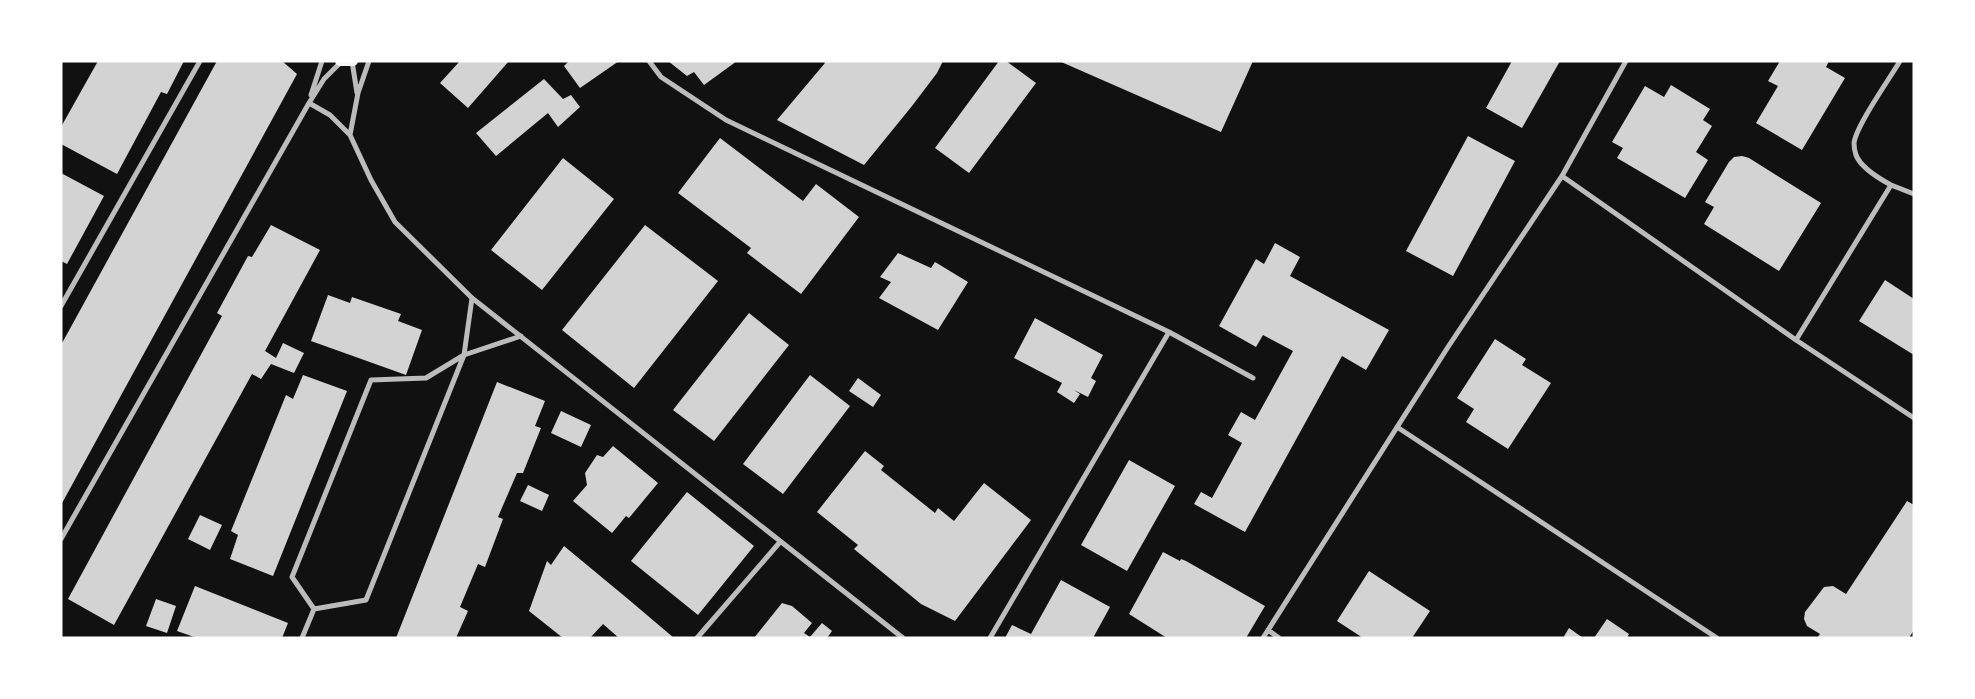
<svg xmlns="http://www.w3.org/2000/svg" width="1975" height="699" font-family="Barlow,sans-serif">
  <rect width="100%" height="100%" fill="#111"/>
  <path fill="#d3d3d3" d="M 98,61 L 184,61 L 167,94 L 161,92 L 117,174 L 61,144 L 61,127 Z
    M 217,61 L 282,61 L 297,74 L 61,505 L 61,345 Z
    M 460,61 L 509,61 L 468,108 L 440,83 Z
    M 569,61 L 619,61 L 580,88 L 564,66 Z
    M 668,61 L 737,61 L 704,85 L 694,72 L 687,76 Z
    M 823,61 L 943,61 L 937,73 L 912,106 L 864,165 L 777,120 L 825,63 Z
    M 999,61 L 1006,61 L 1036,83 L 969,173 L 935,148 Z
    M 1059,61 L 1253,61 L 1221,132 Z
    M 1512,61 L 1560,61 L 1522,128 L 1486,108 Z
    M 1780,61 L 1829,61 L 1826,67 L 1845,78 L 1802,150 L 1756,123 L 1778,86 L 1768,81 Z
    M 544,79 L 563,99 L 571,95 L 580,107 L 558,127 L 548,113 L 496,156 L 476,133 Z
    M 1671,85 L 1710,109 L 1703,120 L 1712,126 L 1696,152 L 1708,160 L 1685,198 L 1617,158 L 1623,148 L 1612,142 L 1645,86 L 1664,97 Z
    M 1468,136 L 1515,161 L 1453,276 L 1406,251 Z
    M 720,138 L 803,201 L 816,184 L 859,217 L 801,294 L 747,253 L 751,248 L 678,193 Z
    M 1742,156 L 1749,158 L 1821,203 L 1779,271 L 1704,224 L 1714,207 L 1705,202 L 1729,162 L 1734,157 Z
    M 563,158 L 614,199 L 542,290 L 491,250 Z
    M 61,173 L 104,196 L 67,264 L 61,261 Z
    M 271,225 L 320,250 L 265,351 L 276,358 L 283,343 L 304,353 L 294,373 L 271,364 L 261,379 L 252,374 L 114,625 L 68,599 L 222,316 L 217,313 L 248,256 L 252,257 Z
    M 645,225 L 718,281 L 634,388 L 562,330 Z
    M 1275,243 L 1300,257 L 1290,276 L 1389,330 L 1366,370 L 1342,356 L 1245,532 L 1194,504 L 1201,492 L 1212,498 L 1242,443 L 1228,435 L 1241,412 L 1255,420 L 1293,351 L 1263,335 L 1256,347 L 1219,326 L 1256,259 L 1264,264 Z
    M 898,253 L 931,268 L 935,262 L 968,282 L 938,330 L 879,298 L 891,282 L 880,277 Z
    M 1885,280 L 1914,299 L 1914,355 L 1859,321 Z
    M 328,295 L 350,303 L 352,297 L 401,314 L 398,321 L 422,330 L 406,375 L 311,341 Z
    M 749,313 L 789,345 L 714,441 L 673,410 Z
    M 1035,318 L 1103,355 L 1091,378 L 1096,381 L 1088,397 L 1074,390 L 1080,394 L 1074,403 L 1057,392 L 1062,383 L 1014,358 Z
    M 1495,339 L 1526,359 L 1522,365 L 1551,383 L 1508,449 L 1466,422 L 1474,409 L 1457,398 Z
    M 303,375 L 347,391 L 273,576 L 230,559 L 238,535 L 231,531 L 286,395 L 293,399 Z
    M 810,375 L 850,406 L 783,494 L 743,464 Z
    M 858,378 L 881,395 L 873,407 L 849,391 Z
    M 497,382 L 545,401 L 535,426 L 541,428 L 523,473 L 517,473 L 498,517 L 503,519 L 485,567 L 478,564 L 460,607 L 468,611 L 456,638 L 396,638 Z
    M 561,411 L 591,425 L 581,447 L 551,433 Z
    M 613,446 L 658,483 L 629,518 L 626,516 L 612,533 L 573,501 L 587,485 L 585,473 L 597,455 L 603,457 Z
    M 865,451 L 884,466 L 881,470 L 935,513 L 938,508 L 954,521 L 984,483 L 1031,520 L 955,621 L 921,604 L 854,549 L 858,545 L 817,512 Z
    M 1129,460 L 1175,486 L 1127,571 L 1081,545 Z
    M 528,485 L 549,495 L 542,511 L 520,501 Z
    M 687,492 L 754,546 L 698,615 L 631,561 Z
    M 1907,501 L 1914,505 L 1914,630 L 1909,638 L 1817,638 L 1820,634 L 1807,626 L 1804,619 L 1805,612 L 1824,587 L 1833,586 L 1846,594 Z
    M 200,515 L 222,525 L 210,550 L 188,539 Z
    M 564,546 L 628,599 L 674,638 L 619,638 L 603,624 L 590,638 L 563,638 L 529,611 L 547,561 L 551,565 Z
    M 1163,552 L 1180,561 L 1181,559 L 1186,561 L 1265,606 L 1246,638 L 1167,638 L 1129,614 Z
    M 1369,571 L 1430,611 L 1412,638 L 1363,638 L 1337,621 Z
    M 1061,580 L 1110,607 L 1093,638 L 1005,638 L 1012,625 L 1031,634 Z
    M 195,586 L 288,623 L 282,638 L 197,638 L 177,631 Z
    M 156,599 L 176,606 L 167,633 L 146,626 Z
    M 782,603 L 792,606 L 812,623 L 804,633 L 810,637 L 822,623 L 832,631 L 827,638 L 754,638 Z
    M 1607,619 L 1629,634 L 1627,638 L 1594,638 Z
    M 1569,628 L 1583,638 L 1563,638 Z"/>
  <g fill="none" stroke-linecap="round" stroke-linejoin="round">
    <path stroke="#bcbcbc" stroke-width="5" d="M 352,61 L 357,93
      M 649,61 L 661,77 L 726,120 L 1169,332 L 1253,378
      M 311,95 L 322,61
      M 309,103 L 330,115 L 350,135 L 371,180 L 395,222 L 472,298 L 903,638
      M 350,135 L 358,93 L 369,61
      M 1562,176 L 1796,340 L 1914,418
      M 1891,185 C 1878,178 1861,168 1856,155 C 1855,152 1854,146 1854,143 C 1856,126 1890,78 1900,61
      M 61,306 L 200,61
      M 1796,340 L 1891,185 L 1914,194
      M 1397,427 L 1717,638
      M 61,539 L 309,103 L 324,79 L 341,62
      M 314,609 L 292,577 L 371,380 L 426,378 L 464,355 L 521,336
      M 314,609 L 366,600 L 464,355 L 472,298
      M 1268,630 L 1279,638
      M 302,638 L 314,609
      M 697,638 L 780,542
      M 990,638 L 1169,332
      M 1263,638 L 1448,347 L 1562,176 L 1626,61"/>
    <path stroke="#f5f5f5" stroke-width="10" d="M 340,61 L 353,61"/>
  </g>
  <rect width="1975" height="699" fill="none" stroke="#ffffff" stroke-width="125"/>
</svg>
